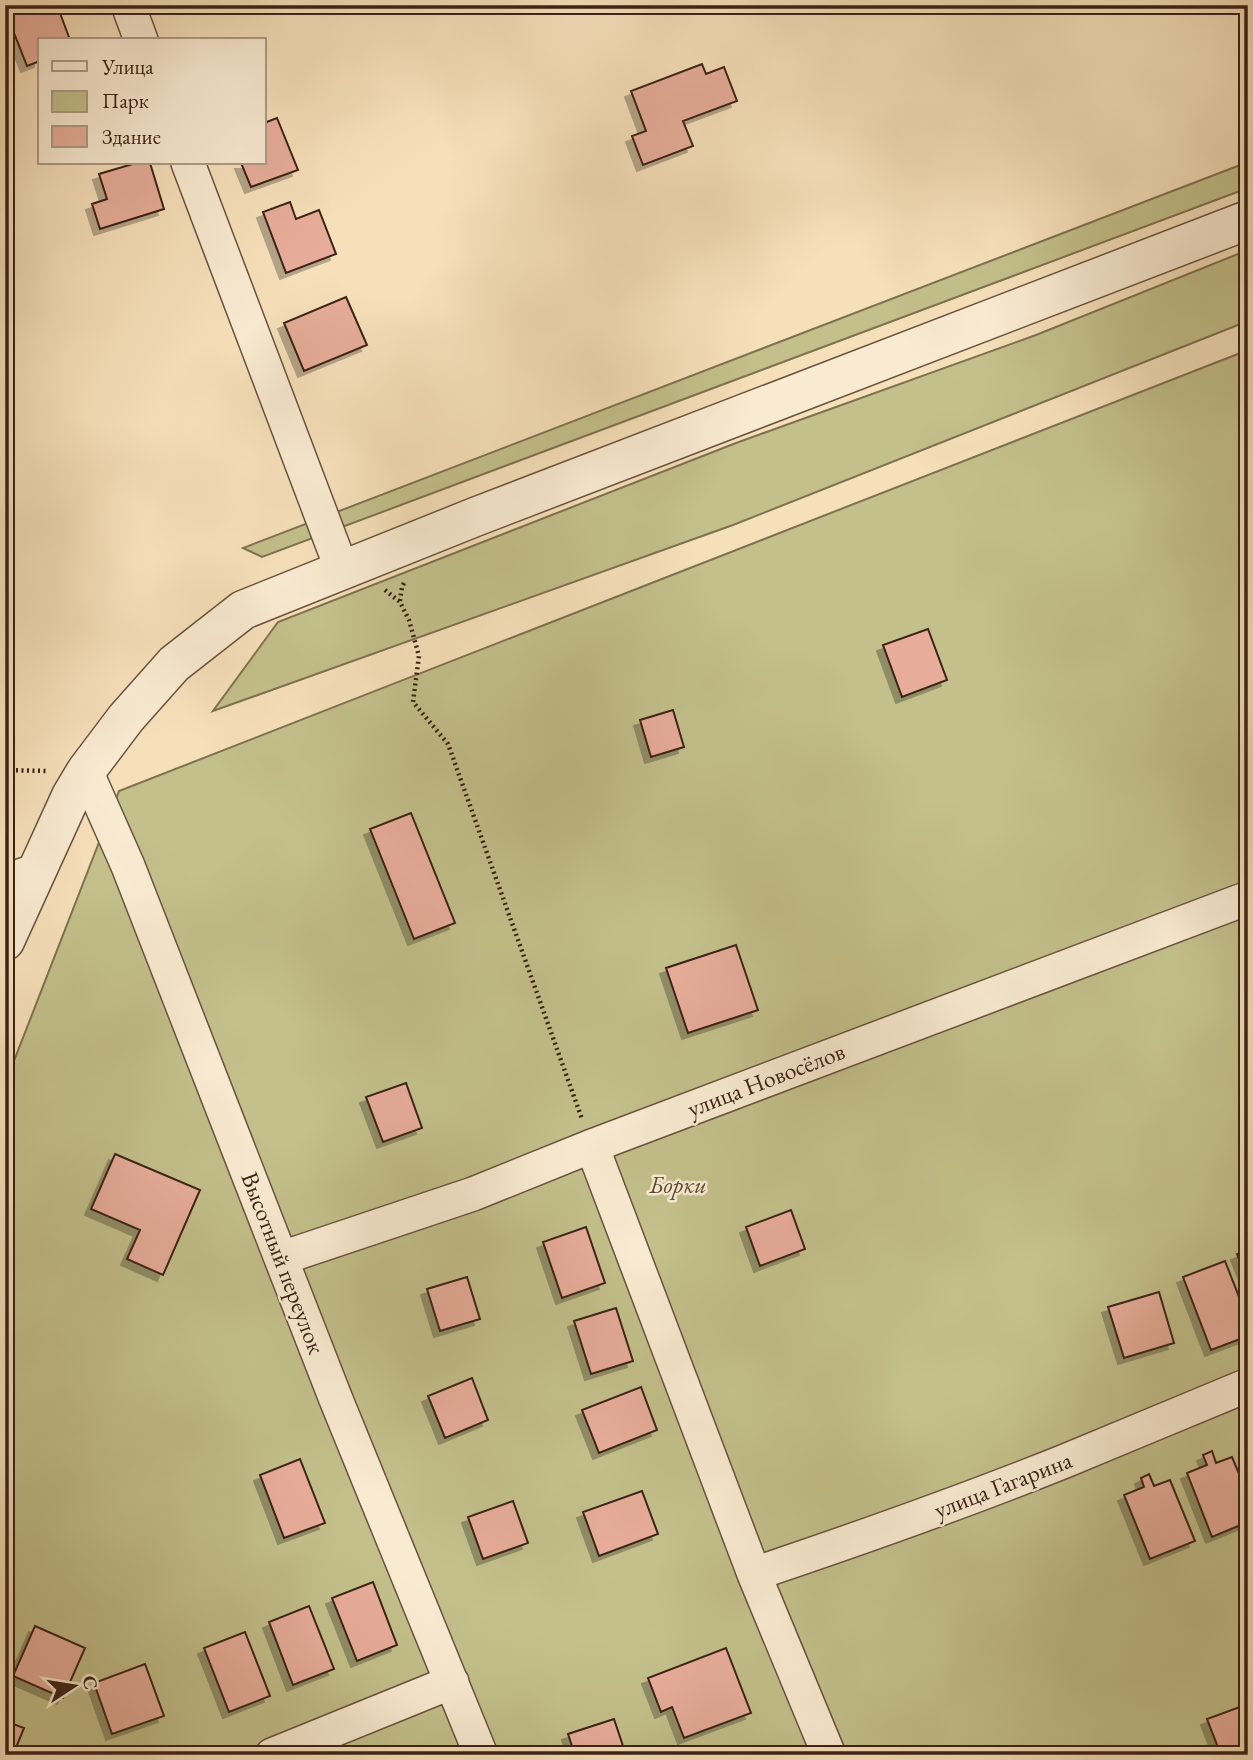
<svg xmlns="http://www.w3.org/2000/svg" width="1253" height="1760" font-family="'EB Garamond',serif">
  <defs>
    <filter id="shadow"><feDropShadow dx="-6" dy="6" stdDeviation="0" flood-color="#0004"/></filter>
  </defs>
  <rect width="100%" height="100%" fill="#f6e0ba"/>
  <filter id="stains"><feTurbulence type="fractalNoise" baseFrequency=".00286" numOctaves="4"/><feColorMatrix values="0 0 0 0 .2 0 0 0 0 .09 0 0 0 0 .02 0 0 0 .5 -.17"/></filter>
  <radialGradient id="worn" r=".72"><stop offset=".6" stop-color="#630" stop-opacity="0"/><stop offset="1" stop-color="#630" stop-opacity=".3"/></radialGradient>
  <path fill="#c3c08b" stroke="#7f7150" stroke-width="2" d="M 467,5 L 654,5 L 651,14 L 469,8 Z
    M 1248,162 L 1248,188 L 262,557 L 243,548 Z
    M 1248,250 L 1248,321 L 733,525 L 213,711 L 278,622 L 736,443 L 1036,335 Z
    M 1248,350 L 1248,1755 L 5,1755 L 5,1084 L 119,791 Z"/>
  <path fill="#e7ad9a" stroke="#3b2216" stroke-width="2" filter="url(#shadow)" d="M 5,5 L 57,5 L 70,40 L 40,40 L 40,61 L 27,66 L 5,10 Z
    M 702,64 L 706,74 L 724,67 L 737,101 L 683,121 L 693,146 L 643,165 L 632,136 L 646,131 L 631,91 Z
    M 277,118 L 298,170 L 251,187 L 241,163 L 264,163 L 264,123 Z
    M 136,163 L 150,163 L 164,209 L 100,229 L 92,204 L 107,199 L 99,174 Z
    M 290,202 L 296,219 L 319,210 L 336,254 L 286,273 L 263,212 Z
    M 346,297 L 367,345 L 304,371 L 284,323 Z
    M 928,629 L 947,680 L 902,697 L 883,645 Z
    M 673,710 L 684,747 L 651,757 L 640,720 Z
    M 411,813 L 455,923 L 414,939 L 370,829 Z
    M 736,945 L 758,1010 L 688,1033 L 666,968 Z
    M 406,1083 L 422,1128 L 383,1142 L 366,1097 Z
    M 115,1154 L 200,1190 L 163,1275 L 127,1259 L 140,1230 L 91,1209 Z
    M 791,1210 L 805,1249 L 760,1266 L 746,1227 Z
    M 586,1227 L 605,1283 L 562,1298 L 543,1242 Z
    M 1248,1250 L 1248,1282 L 1237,1254 Z
    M 1225,1261 L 1248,1320 L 1248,1336 L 1211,1350 L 1183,1277 Z
    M 467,1277 L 480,1319 L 440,1331 L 427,1289 Z
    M 1159,1292 L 1174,1343 L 1124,1358 L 1108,1307 Z
    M 616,1308 L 633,1361 L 591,1374 L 574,1321 Z
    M 472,1378 L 488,1420 L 445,1438 L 428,1396 Z
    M 641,1387 L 657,1430 L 599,1453 L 582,1410 Z
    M 1212,1451 L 1216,1463 L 1232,1457 L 1248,1495 L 1248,1522 L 1212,1537 L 1187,1473 L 1207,1465 L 1203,1455 Z
    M 300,1459 L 325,1523 L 284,1538 L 260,1475 Z
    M 1149,1474 L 1154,1486 L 1170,1480 L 1195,1541 L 1150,1559 L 1124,1495 L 1144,1487 L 1141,1478 Z
    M 642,1491 L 658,1534 L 599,1556 L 583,1512 Z
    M 513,1501 L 528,1543 L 483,1559 L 468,1517 Z
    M 373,1582 L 397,1645 L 357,1661 L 332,1598 Z
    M 309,1606 L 334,1669 L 293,1685 L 269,1622 Z
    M 35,1626 L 85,1648 L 63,1698 L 13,1676 Z
    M 245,1632 L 270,1696 L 229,1712 L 204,1648 Z
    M 726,1648 L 751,1713 L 684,1738 L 672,1707 L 661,1712 L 648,1678 Z
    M 145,1664 L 164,1716 L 112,1734 L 94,1683 Z
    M 1248,1704 L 1248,1755 L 1221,1755 L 1207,1719 Z
    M 614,1719 L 626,1755 L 575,1755 L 568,1734 Z
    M 5,1721 L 24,1728 L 13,1755 L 5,1755 Z"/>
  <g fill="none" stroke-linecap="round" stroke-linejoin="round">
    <defs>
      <path id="minor" d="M 128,5 L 141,40
        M 188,163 L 342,570
        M 86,771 L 128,866 L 335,1397 L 481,1755
        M 5,881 L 37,870
        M 592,1146 L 754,1574 L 829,1755
        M 282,1258 L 473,1194 L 592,1146 L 1248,898
        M 754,1574 C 858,1539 963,1502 1065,1461 C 1126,1436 1187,1410 1248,1385
        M 272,1755 L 452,1682"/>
      <path id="tertiary" d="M 5,941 L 71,796 L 86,771 L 126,718 L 174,664 L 243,610 L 475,517 L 1248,220"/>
    </defs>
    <use href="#minor" stroke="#6a523f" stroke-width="36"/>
    <use href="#tertiary" stroke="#6a523f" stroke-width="41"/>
    <path stroke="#3b2216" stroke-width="4.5" stroke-dasharray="2 3.5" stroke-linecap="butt" d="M 385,590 L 400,602 L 409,620 L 419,656 L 413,702 L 448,744 L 582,1119
      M 400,601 L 402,587 L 404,583
      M 5,770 L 46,771"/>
    <use href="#minor" stroke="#f9ebd2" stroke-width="33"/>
    <use href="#tertiary" stroke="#f9ebd2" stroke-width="38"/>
  </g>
  <g text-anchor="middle" stroke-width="5" stroke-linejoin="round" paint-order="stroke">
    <g font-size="24" fill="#3b2216" stroke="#f9ebd2">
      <text transform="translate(766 1080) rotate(-21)" y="8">улица Новосёлов</text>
      <text transform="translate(283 1263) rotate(69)" y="8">Высотный переулок</text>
      <text transform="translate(1003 1485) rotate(-21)" y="8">улица Гагарина</text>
    </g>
    <g font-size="24" font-style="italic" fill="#5d4a33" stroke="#f9ebd2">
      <text x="678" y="1193">Борки</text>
    </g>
  </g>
  <rect width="1253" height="1760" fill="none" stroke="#f6e0ba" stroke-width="28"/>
  <rect x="7" y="7" width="1239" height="1746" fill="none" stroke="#3b2216" stroke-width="3.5"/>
  <rect x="14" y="14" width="1225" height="1732" fill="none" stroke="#3b2216" stroke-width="2"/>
  <rect x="38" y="38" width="228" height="126" fill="#f9ebd2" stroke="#ad9b87" stroke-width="2"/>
  <rect x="52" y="61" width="35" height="10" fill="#f9ebd2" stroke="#ad9b87" stroke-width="2"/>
  <text x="102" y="74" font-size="21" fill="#3b2216">Улица</text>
  <rect x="52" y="91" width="35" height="21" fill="#c3c08b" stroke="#ad9b87" stroke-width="2"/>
  <text x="102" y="108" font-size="21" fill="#3b2216">Парк</text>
  <rect x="52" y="126" width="35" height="21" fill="#e7ad9a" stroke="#ad9b87" stroke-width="2"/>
  <text x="102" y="144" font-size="21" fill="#3b2216">Здание</text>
  <g transform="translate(74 1686) rotate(78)" stroke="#f9ebd2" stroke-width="5" paint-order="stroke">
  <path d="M0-5L12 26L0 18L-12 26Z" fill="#3b2216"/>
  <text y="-10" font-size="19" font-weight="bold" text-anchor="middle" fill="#3b2216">С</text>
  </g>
  <rect width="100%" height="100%" filter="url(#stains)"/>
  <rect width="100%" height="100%" fill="url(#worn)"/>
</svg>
